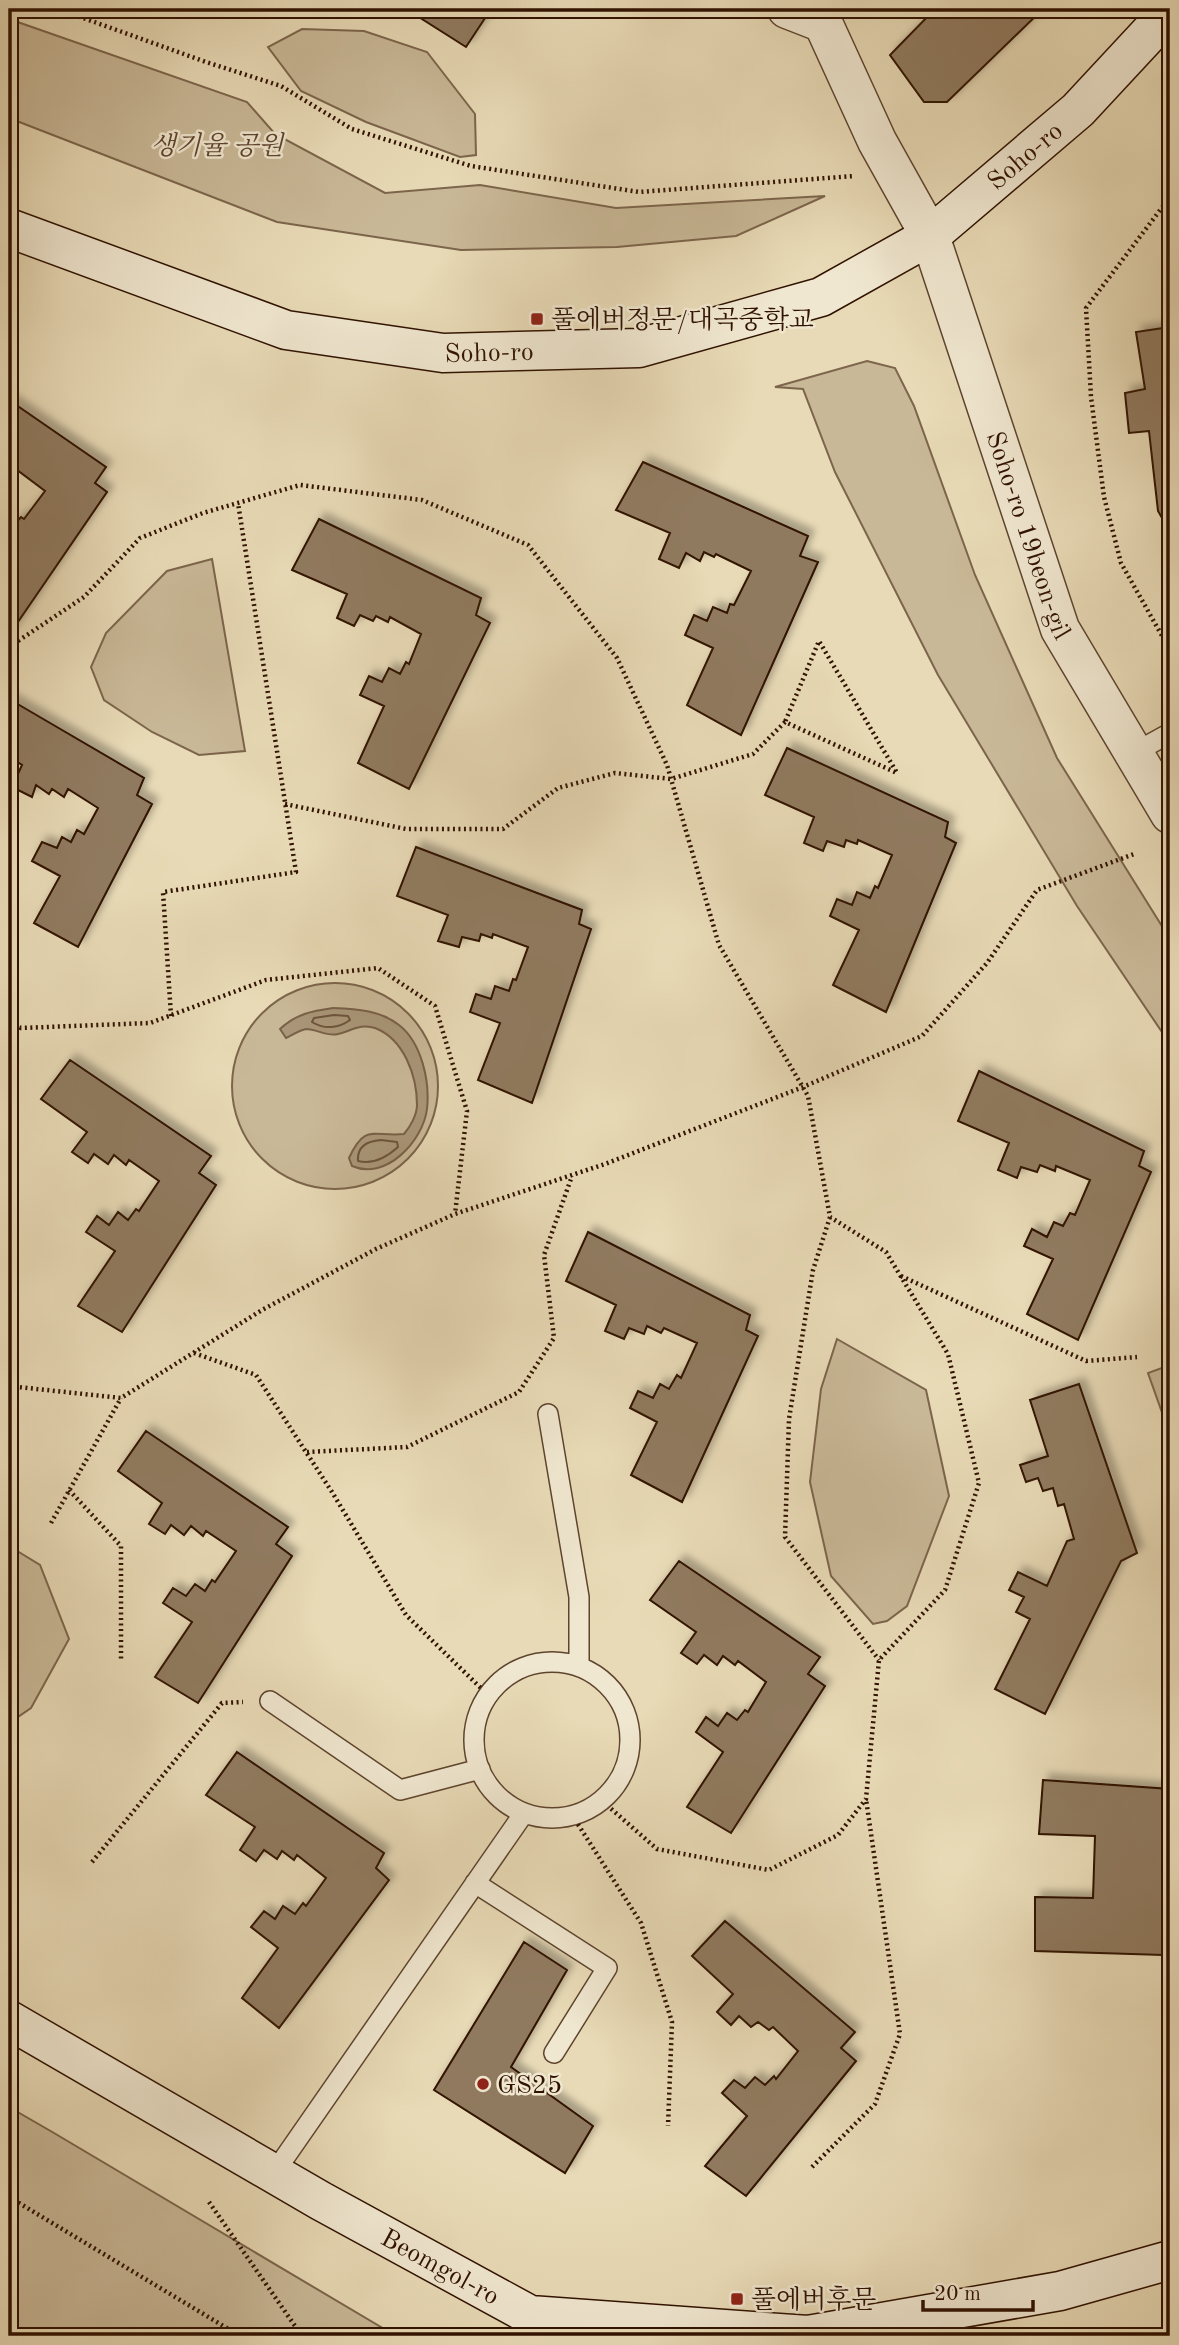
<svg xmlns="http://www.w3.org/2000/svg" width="1179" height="2345" font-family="'Old Standard TT','Noto Serif KR',serif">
  <defs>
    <filter id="shadow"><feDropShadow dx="6" dy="-6" stdDeviation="3.5" flood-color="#0004"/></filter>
  </defs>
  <rect width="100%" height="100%" fill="#e8dab6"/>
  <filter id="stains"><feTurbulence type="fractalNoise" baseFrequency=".00286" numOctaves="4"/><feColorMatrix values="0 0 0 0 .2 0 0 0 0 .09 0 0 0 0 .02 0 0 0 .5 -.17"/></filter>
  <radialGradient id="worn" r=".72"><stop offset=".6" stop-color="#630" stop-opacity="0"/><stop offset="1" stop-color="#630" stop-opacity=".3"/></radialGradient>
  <path fill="#c9b897" stroke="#7c654c" stroke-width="2" d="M 9,19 L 247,102 L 275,134 L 385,193 L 480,185 L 616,208 L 825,196 L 736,236 L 617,247 L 461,250 L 277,222 L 9,118 Z
    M 302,29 L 364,31 L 427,52 L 475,114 L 476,155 L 460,157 L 366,122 L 301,91 L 268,47 Z
    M 867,361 L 895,368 L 914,406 L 975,575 L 1057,758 L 1170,939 L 1170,1044 L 1077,906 L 938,675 L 835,472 L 803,389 L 775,387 Z
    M 212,559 L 245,751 L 199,755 L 152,732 L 104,700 L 91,667 L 106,633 L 167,571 Z
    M232 1086a103 103 0 1 1 206 0a103 103 0 1 1-206 0Z
    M 837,1339 L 926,1390 L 949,1496 L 907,1606 L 887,1621 L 873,1624 L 831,1576 L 810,1482 L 821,1389 Z
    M 1170,1365 L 1170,1435 L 1148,1373 Z
    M 9,1546 L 40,1565 L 69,1639 L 31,1708 L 9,1723 Z
    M 9,2107 L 54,2133 L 396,2336 L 9,2336 Z"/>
  <path fill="#a99678" stroke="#796148" stroke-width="2" d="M 333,1008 C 356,1009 380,1010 399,1025 C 422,1043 430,1082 427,1109 C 423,1141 386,1181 352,1166 L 349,1158 C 365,1123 373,1137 404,1134 C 410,1127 417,1115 417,1105 C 417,1076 404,1039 375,1028 C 361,1023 351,1031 338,1034 C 327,1037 317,1029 306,1029 C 300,1030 292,1035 286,1038 L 280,1029 C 296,1014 312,1011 333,1008 Z"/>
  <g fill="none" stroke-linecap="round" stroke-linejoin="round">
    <path stroke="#6c543c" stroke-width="2" d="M 334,1015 L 348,1016 L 350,1020 C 339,1028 325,1030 312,1022 L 314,1018 Z
      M 381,1140 L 397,1142 L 398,1147 C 387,1157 373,1165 358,1161 C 357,1147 367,1141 381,1140 Z"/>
  </g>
  <path fill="#907a5f" stroke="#301200" stroke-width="2" filter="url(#shadow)" d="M 414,9 L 491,9 L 466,47 L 411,12 Z
    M 935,9 L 1043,9 L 947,102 L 924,102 L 890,55 Z
    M 1170,327 L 1170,532 L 1158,511 L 1149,431 L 1129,433 L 1125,393 L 1145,389 L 1136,332 Z
    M 9,400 L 106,467 L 95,483 L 107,492 L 9,635 L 9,524 L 12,527 L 21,517 L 24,519 L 45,491 L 17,470 L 13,475 L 9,472 Z
    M 643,462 L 808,536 L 800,556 L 818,562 L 741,735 L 687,705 L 713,648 L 685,635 L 694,615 L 707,621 L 713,607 L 727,613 L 730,604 L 734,605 L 751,571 L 716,554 L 714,557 L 704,552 L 700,561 L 686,553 L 679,568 L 659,559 L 670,533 L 616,510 Z
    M 319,519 L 481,598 L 476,615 L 490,623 L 409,789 L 358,763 L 384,706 L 360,695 L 369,676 L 382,682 L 389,668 L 400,674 L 406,662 L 409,664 L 421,634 L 390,617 L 388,622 L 376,616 L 373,621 L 360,615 L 354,626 L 337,618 L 347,594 L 292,570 Z
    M 9,699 L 144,778 L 137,795 L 152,804 L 78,947 L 34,923 L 60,876 L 32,861 L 42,842 L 57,848 L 62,837 L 71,842 L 77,830 L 84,834 L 98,808 L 68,789 L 64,797 L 52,789 L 49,794 L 36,785 L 32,797 L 12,787 L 22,765 L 9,757 Z
    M 787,748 L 948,822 L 945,837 L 956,843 L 886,1012 L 833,985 L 859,930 L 830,916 L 837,899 L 852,905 L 857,892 L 870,898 L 875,886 L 878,888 L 892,855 L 858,840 L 857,844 L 846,840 L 844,847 L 827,841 L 823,851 L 804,843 L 814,817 L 765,795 Z
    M 416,847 L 582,910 L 579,924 L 591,929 L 532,1103 L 478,1080 L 500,1023 L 470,1012 L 476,994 L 491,999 L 495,986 L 509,991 L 513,979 L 516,980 L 528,947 L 493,934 L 492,938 L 481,934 L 479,941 L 462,937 L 459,947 L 438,941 L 448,915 L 397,896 Z
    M 70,1060 L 211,1156 L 199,1173 L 216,1185 L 122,1332 L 78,1306 L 115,1251 L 86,1232 L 97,1216 L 109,1225 L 118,1212 L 128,1220 L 136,1209 L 139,1211 L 159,1181 L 129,1160 L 126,1165 L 114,1155 L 108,1164 L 94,1154 L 88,1163 L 72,1152 L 87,1132 L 41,1099 Z
    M 979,1071 L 1144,1151 L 1139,1166 L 1151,1172 L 1078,1340 L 1027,1314 L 1053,1259 L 1024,1246 L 1032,1229 L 1047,1237 L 1054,1222 L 1063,1226 L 1070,1213 L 1075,1215 L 1090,1180 L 1056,1166 L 1055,1171 L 1040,1165 L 1037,1172 L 1021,1167 L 1017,1178 L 998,1170 L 1009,1143 L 958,1121 Z
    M 588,1232 L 750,1315 L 746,1330 L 758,1336 L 682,1502 L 631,1475 L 657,1422 L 630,1408 L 638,1391 L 653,1398 L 660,1384 L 669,1389 L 677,1375 L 681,1378 L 697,1343 L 664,1328 L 661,1333 L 647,1326 L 644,1334 L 629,1328 L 624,1339 L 605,1331 L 616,1305 L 566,1281 Z
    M 1079,1384 L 1137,1553 L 1121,1561 L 1045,1714 L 995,1689 L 1030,1619 L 1016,1612 L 1024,1597 L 1009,1590 L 1018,1572 L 1047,1586 L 1067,1541 L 1074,1539 L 1064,1504 L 1058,1506 L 1053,1488 L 1043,1491 L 1038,1478 L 1026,1482 L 1020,1465 L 1048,1456 L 1030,1400 Z
    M 146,1431 L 288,1527 L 276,1544 L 292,1556 L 198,1703 L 155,1677 L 192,1622 L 163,1603 L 173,1588 L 186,1596 L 195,1584 L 205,1591 L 212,1580 L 215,1582 L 236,1551 L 206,1531 L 203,1536 L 191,1526 L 184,1535 L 171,1525 L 165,1534 L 149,1524 L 162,1503 L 118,1471 Z
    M 679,1561 L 820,1657 L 808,1674 L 825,1686 L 731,1833 L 687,1807 L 723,1752 L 696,1732 L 706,1717 L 718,1726 L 727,1713 L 737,1720 L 745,1710 L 748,1712 L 766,1682 L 738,1661 L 735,1665 L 723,1656 L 717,1665 L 704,1655 L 697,1664 L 681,1653 L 696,1632 L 650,1600 Z
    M 237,1752 L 384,1853 L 376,1868 L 389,1880 L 279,2028 L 242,1998 L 278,1948 L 251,1927 L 264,1911 L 275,1919 L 283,1906 L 295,1914 L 303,1903 L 306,1906 L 326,1878 L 297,1855 L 294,1860 L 282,1851 L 277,1859 L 264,1850 L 256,1861 L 240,1850 L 255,1827 L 206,1795 Z
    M 1043,1780 L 1170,1789 L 1163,1955 L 1035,1951 L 1035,1897 L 1093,1898 L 1095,1836 L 1039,1834 Z
    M 725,1921 L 855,2032 L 841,2048 L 856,2061 L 746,2196 L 705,2166 L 747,2116 L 722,2093 L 734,2080 L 745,2088 L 755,2077 L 765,2085 L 774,2076 L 776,2079 L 798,2051 L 773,2027 L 769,2030 L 758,2022 L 751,2027 L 739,2016 L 731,2025 L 717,2012 L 733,1994 L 692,1956 Z
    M 524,1942 L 567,1970 L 511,2067 L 593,2126 L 565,2173 L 434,2090 Z"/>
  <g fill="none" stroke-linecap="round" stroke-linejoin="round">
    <defs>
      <path id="lane" d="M 1134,753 L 1170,733
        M 548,1414 L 579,1597 L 579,1666
        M474 1740a78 78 0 1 1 156 0a78 78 0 1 1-156 0Z
        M 270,1701 L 400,1790 L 480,1769
        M 475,1883 L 607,1968 L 554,2053
        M 274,2173 L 524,1813"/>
      <g id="street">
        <path id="s1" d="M 787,9 L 823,23 L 877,141 L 930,236 L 1060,629 L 1170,814"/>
      </g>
      <g id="secondary">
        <path id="s2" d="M 9,228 L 286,330 L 443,353 L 639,348 L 821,297 L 930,236 L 1078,110 L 1170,11"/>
        <path id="s3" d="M 9,2020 L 321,2201 L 530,2315 L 808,2335 L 1060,2291 L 1170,2260"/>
      </g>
    </defs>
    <use href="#lane" stroke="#5e442e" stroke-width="22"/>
    <use href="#street" stroke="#5e442e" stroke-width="41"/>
    <use href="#secondary" stroke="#301200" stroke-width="41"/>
    <path stroke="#301200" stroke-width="4.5" stroke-dasharray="2 3.5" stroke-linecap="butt" d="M 58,9 L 206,62 L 281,86 L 352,129 L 471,166 L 639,192 L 854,176
      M 1170,197 L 1086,308 L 1091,397 L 1104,497 L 1121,563 L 1170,650
      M 9,647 L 84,597 L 140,538 L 203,513 L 300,485 L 422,500 L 528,545 L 617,658 L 667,765 L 719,945 L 808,1096 L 830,1217 L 886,1252 L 948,1354 L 979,1483 L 945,1590 L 879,1660 L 866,1799 L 838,1835 L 769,1870 L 657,1849 L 601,1800
      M 285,804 L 406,829 L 503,829 L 558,788 L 615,773 L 671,779 L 753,754 L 785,722 L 897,773 L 819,641 L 785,722
      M 171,1016 L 163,892 L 296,872 L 238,503
      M 9,1024 L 21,1028 L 150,1023 L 266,980 L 378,968 L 435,1006 L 467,1111 L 455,1214
      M 830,1217 L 813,1270 L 789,1419 L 785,1537 L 879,1660
      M 901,1276 L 1086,1361 L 1137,1357
      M 194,1353 L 256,1375 L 332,1492 L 406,1615 L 488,1695
      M 9,1386 L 121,1398 L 262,1310 L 376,1249 L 455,1214 L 605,1164 L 803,1087 L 922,1036 L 987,963 L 1037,890 L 1134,854
      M 307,1452 L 407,1447 L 519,1392 L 554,1338 L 544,1255 L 572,1176
      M 69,1490 L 121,1546 L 121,1661
      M 51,1523 L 121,1398
      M 572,1815 L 641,1923 L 672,2022 L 668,2126
      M 92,1862 L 222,1703 L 243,1702
      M 812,2167 L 875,2104 L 900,2034 L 866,1799
      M 9,2197 L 240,2336
      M 209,2202 L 302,2336"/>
    <use href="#lane" stroke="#f0e7d0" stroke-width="19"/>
    <use href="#street" stroke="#f0e7d0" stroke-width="38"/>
    <use href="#secondary" stroke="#f0e7d0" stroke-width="38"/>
  </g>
  <g fill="#8f2418" stroke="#f0e7d0" stroke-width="2.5">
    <rect x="530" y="312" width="14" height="14" rx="3.5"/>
    <circle cx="483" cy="2084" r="7"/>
    <rect x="730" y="2292" width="14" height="14" rx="3.5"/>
  </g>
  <g text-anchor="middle" stroke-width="5" stroke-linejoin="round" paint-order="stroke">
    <g font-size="26" font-style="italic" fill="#5e442d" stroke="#f0e7d0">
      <text x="217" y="154">생기율 공원</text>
    </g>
    <g font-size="26" fill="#301200" stroke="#f0e7d0">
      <text dy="9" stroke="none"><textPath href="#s2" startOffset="1088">Soho-ro</textPath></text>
      <text dy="9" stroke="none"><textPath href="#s2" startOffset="500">Soho-ro</textPath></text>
      <text dy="9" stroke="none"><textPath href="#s1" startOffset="592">Soho-ro 19beon-gil</textPath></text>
      <text dy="9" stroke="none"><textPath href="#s3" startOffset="497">Beomgol-ro</textPath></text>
    </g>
    <g font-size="26" fill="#301200" stroke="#f0e7d0" text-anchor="start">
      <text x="551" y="328">풀에버정문/대곡중학교</text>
      <text x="497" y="2093">GS25</text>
      <text x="751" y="2308">풀에버후문</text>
    </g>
  </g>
  <rect width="1179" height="2345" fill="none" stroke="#e8dab6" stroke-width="35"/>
  <rect x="10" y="10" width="1158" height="2324" fill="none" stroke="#301200" stroke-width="3.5"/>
  <rect x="18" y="18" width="1144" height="2310" fill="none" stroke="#301200" stroke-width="2"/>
  <path d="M923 2300v10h110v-10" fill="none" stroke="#301200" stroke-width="3.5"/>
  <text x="934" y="2300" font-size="21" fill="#301200" stroke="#f0e7d0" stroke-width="5" paint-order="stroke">20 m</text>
  <rect width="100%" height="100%" filter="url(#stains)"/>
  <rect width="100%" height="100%" fill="url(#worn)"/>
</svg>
